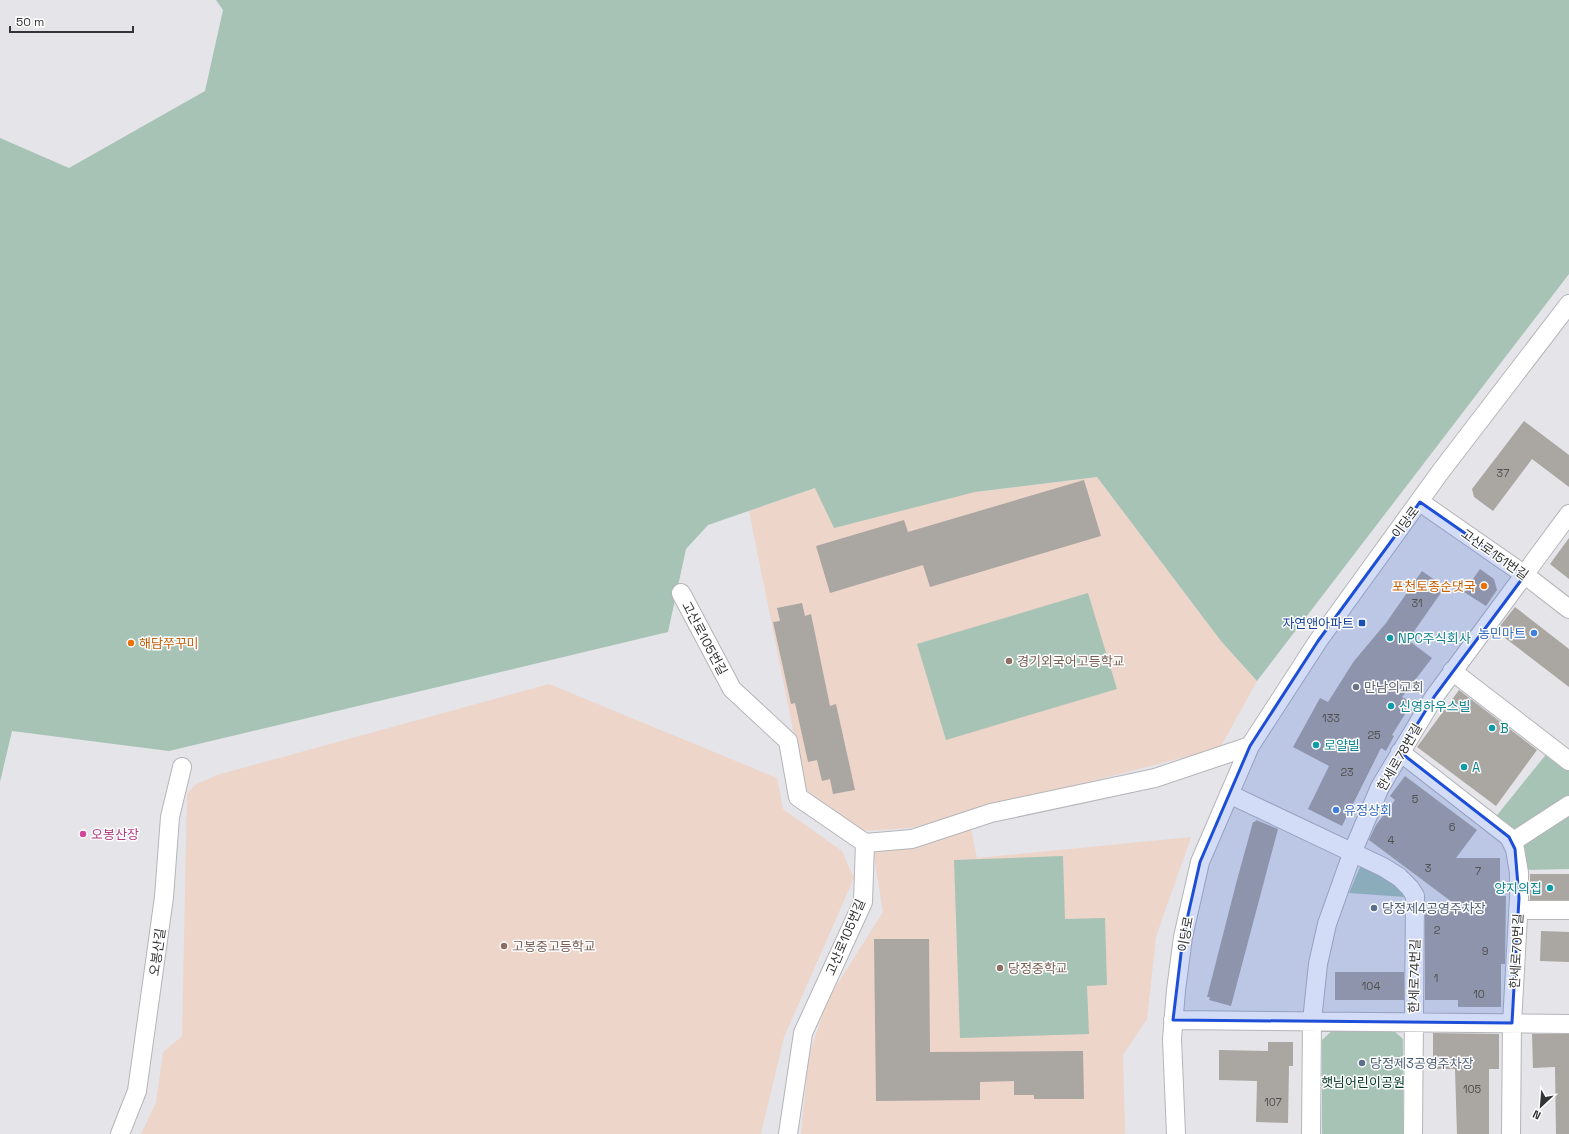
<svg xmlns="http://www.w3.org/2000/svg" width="1569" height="1134" font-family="'Space Grotesk','Noto Sans KR',sans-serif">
  <rect width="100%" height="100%" fill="#e4e4e9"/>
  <path fill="#edd5ca" d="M 1097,477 L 1221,641 L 1257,681 L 1220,748 L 911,828 L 862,831 L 805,789 L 749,511 L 815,488 L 975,492 Z
    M 549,684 L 777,778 L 783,809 L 842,851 L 854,878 L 784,1037 L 761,1134 L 141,1134 L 156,1103 L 163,1052 L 182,1036 L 187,794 L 195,785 L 217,775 Z
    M 971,829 L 977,858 L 1191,837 L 1156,937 L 1147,1019 L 1123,1055 L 1125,1134 L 801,1134 L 809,1055 L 828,999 L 883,912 L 873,850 Z"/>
  <path fill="#a6c3b5" d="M 216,0 L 1569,0 L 1569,274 L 1257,681 L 1221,641 L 1097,477 L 975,492 L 834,528 L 815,488 L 708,525 L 686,549 L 668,632 L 169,751 L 12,731 L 0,782 L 0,138 L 69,168 L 205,91 L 223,10 Z
    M 1088,593 L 1117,689 L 946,740 L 917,644 Z
    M 1548,752 L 1569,768 L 1569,869 L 1525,870 L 1494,819 Z
    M 1063,856 L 1065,919 L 1105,918 L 1107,985 L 1087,986 L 1089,1034 L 960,1038 L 954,860 Z
    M 1363,860 L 1401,887 L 1405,897 L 1349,893 Z
    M 1333,1030 L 1393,1030 L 1403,1039 L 1403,1134 L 1322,1134 L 1322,1040 Z"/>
  <path fill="#aaa6a2" d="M 1524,421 L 1569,455 L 1569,487 L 1532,459 L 1493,511 L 1474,497 L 1472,489 Z
    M 1084,480 L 1101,536 L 930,587 L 923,565 L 830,593 L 816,546 L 904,520 L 908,532 Z
    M 1569,538 L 1569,579 L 1550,564 Z
    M 1480,569 L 1494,579 L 1497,590 L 1486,606 L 1464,592 Z
    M 1422,571 L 1445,587 L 1408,640 L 1432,658 L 1402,697 L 1412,703 L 1392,735 L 1394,736 L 1386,751 L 1381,748 L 1342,826 L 1308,809 L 1329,766 L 1293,747 L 1320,698 L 1328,702 L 1354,661 L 1386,623 Z
    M 802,603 L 805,616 L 811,614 L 830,706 L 836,704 L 855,790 L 833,794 L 830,779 L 822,781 L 817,760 L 808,762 L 795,703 L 791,704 L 773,622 L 780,621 L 777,608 Z
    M 1515,607 L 1569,649 L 1569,687 L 1496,631 Z
    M 1459,690 L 1537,750 L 1496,806 L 1417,747 Z
    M 1405,776 L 1477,830 L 1456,858 L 1500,858 L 1500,896 L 1506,896 L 1505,964 L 1501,964 L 1501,1007 L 1458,1007 L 1458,1000 L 1425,1000 L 1425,908 L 1460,908 L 1369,840 L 1376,825 L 1395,800 L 1390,796 Z
    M 1256,820 L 1278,829 L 1231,1006 L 1209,1000 L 1210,997 L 1207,997 L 1237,880 L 1253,822 L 1255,822 Z
    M 1530,874 L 1569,874 L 1569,900 L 1530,900 Z
    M 1541,931 L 1569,932 L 1569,962 L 1540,961 Z
    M 874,939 L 929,939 L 930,1052 L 1083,1051 L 1084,1099 L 1034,1099 L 1034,1095 L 1014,1095 L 1014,1081 L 980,1082 L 980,1100 L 876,1101 Z
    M 1335,972 L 1404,972 L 1404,1000 L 1335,1000 Z
    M 1433,1033 L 1499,1034 L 1499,1069 L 1489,1069 L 1489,1134 L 1457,1134 L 1455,1069 L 1433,1069 Z
    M 1532,1034 L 1569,1034 L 1569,1134 L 1556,1134 L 1555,1067 L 1533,1068 Z
    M 1268,1042 L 1293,1042 L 1293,1066 L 1289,1066 L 1288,1123 L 1256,1122 L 1257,1081 L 1219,1080 L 1219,1050 L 1268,1051 Z"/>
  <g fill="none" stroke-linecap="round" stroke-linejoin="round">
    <defs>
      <path id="minor" d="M 1420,502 L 1525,575 L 1569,609
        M 681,593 L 732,689 L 788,741 L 798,797 L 865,843 L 863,902 L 803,1033 L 788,1134
        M 1452,671 L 1569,761
        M 1400,752 L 1509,837 L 1515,849 L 1519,873 L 1519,898 L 1512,1023 L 1511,1134
        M 1229,794 L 1383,867 L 1399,877 L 1410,888 L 1415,896 L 1413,1134
        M 1512,842 L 1569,805
        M 865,843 L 912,839 L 991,813 L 1155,778 L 1250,746
        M 1518,910 L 1569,910
        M 1173,1020 L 1569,1024
        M 120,1134 L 137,1091 L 164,897 L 170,817 L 182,767
        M 1176,1134 L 1172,1039 L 1176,990 L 1183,937 L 1200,862 L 1250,746 L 1318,641 L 1441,471 L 1569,304
        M 1311,1134 L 1312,1021 L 1318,964 L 1327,924 L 1353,851 L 1380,787 L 1434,697 L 1569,514"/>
    </defs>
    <use href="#minor" stroke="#b4b5ba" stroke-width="20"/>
    <use href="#minor" stroke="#fff" stroke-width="18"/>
  </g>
  <path fill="#1d4ed8" fill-opacity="0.2" stroke="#1d4ed8" stroke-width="3" stroke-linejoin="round" d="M 1420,502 L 1525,575 L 1434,697 L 1400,752 L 1509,837 L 1515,849 L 1519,898 L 1512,1023 L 1173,1020 L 1183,937 L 1200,862 L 1250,746 L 1318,641 Z"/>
  <g fill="#e8710a" stroke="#fff" stroke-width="1.5">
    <circle cx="1484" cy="586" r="4"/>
    <circle cx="131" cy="643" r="4"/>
  </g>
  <rect fill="#1a4fb4" stroke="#fff" stroke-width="1.5" x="1358" y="619" width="8" height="8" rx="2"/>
  <g fill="#3f7fe0" stroke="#fff" stroke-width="1.5">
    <circle cx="1534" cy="633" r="4"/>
    <circle cx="1336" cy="810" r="4"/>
  </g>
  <g fill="#0f9aa8" stroke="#fff" stroke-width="1.5">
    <circle cx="1390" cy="638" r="4"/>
    <circle cx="1391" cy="706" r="4"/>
    <circle cx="1492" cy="728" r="4"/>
    <circle cx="1316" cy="745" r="4"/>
    <circle cx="1464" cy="767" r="4"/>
    <circle cx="1550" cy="888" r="4"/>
  </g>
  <g fill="#8d6e63" stroke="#fff" stroke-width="1.5">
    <circle cx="1009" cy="661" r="4"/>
    <circle cx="504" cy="946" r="4"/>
    <circle cx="1000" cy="968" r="4"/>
  </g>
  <circle fill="#6b7280" stroke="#fff" stroke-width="1.5" cx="1356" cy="687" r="4"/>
  <circle fill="#d1479c" stroke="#fff" stroke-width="1.5" cx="83" cy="834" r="4"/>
  <g fill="#5c6f8a" stroke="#fff" stroke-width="1.5">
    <circle cx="1374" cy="908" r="4"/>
    <circle cx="1362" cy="1063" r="4"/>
  </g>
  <g text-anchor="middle" stroke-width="3" stroke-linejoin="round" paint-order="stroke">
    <g font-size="11" fill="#515050">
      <text x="1503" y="477">37</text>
      <text x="1417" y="607">31</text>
      <text x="1331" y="722">133</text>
      <text x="1374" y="739">25</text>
      <text x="1347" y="776">23</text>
      <text x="1415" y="803">5</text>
      <text x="1452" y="831">6</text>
      <text x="1391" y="844">4</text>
      <text x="1428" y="872">3</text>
      <text x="1478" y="875">7</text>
      <text x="1437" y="934">2</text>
      <text x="1485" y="955">9</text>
      <text x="1436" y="982">1</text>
      <text x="1371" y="990">104</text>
      <text x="1479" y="998">10</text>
      <text x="1472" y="1093">105</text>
      <text x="1273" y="1106">107</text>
    </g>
    <g font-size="13" fill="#333435" stroke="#fff">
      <text transform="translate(1405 522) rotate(-53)" y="5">이당로</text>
      <text transform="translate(1495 554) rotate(35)" y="5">고산로151번길</text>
      <text transform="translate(705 638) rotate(62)" y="5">고산로105번길</text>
      <text transform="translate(1399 757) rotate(-60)" y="5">한세로78번길</text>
      <text transform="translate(1185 934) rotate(-80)" y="5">이당로</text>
      <text transform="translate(845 937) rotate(-67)" y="5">고산로105번길</text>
      <text transform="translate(1516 951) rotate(-87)" y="5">한세로70번길</text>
      <text transform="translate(157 952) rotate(-82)" y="5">오봉산길</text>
      <text transform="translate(1414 976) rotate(-89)" y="5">한세로74번길</text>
    </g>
    <g font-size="13" fill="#c56008" stroke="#fff" text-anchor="end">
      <text x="1476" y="591">포천토종순댓국</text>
      <text x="139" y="648" text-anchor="start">해담쭈꾸미</text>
    </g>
    <g font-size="13" fill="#164399" stroke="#fff" text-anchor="end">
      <text x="1354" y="628">자연앤아파트</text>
    </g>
    <g font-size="13" fill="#366cbe" stroke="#fff" text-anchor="end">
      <text x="1526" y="638">농민마트</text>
      <text x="1344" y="815" text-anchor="start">유정상회</text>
    </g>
    <g font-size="13" fill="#0d838f" stroke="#fff" text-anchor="start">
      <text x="1398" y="643">NPC주식회사</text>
      <text x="1399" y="711">신영하우스빌</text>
      <text x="1500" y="733">B</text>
      <text x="1324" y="750">로얄빌</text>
      <text x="1472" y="772">A</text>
      <text x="1542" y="893" text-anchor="end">양지의집</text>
    </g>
    <g font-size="13" fill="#785e54" stroke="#fff" text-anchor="start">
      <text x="1017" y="666">경기외국어고등학교</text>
      <text x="512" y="951">고봉중고등학교</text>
      <text x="1008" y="973">당정중학교</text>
    </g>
    <g font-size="13" fill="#5b616d" stroke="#fff" text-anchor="start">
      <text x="1364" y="692">만남의교회</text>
    </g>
    <g font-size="13" fill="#b23c85" stroke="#fff" text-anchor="start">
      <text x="91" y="839">오봉산장</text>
    </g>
    <g font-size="13" fill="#4e5e75" stroke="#fff" text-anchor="start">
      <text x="1382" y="913">당정제4공영주차장</text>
      <text x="1370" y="1068">당정제3공영주차장</text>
    </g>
    <g font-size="13" fill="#013322" stroke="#fff">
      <text x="1363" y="1087">햇님어린이공원</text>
    </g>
  </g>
  <g transform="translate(1541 1106) rotate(206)" stroke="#ffffff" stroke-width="3" paint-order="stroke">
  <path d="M0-3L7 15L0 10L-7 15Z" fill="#333435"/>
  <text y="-6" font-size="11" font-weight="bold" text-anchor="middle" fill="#333435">N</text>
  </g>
  <path d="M10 26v6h123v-6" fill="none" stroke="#333435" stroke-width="2"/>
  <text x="16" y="26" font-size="12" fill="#333435" stroke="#ffffff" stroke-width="3" paint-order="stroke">50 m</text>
</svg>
